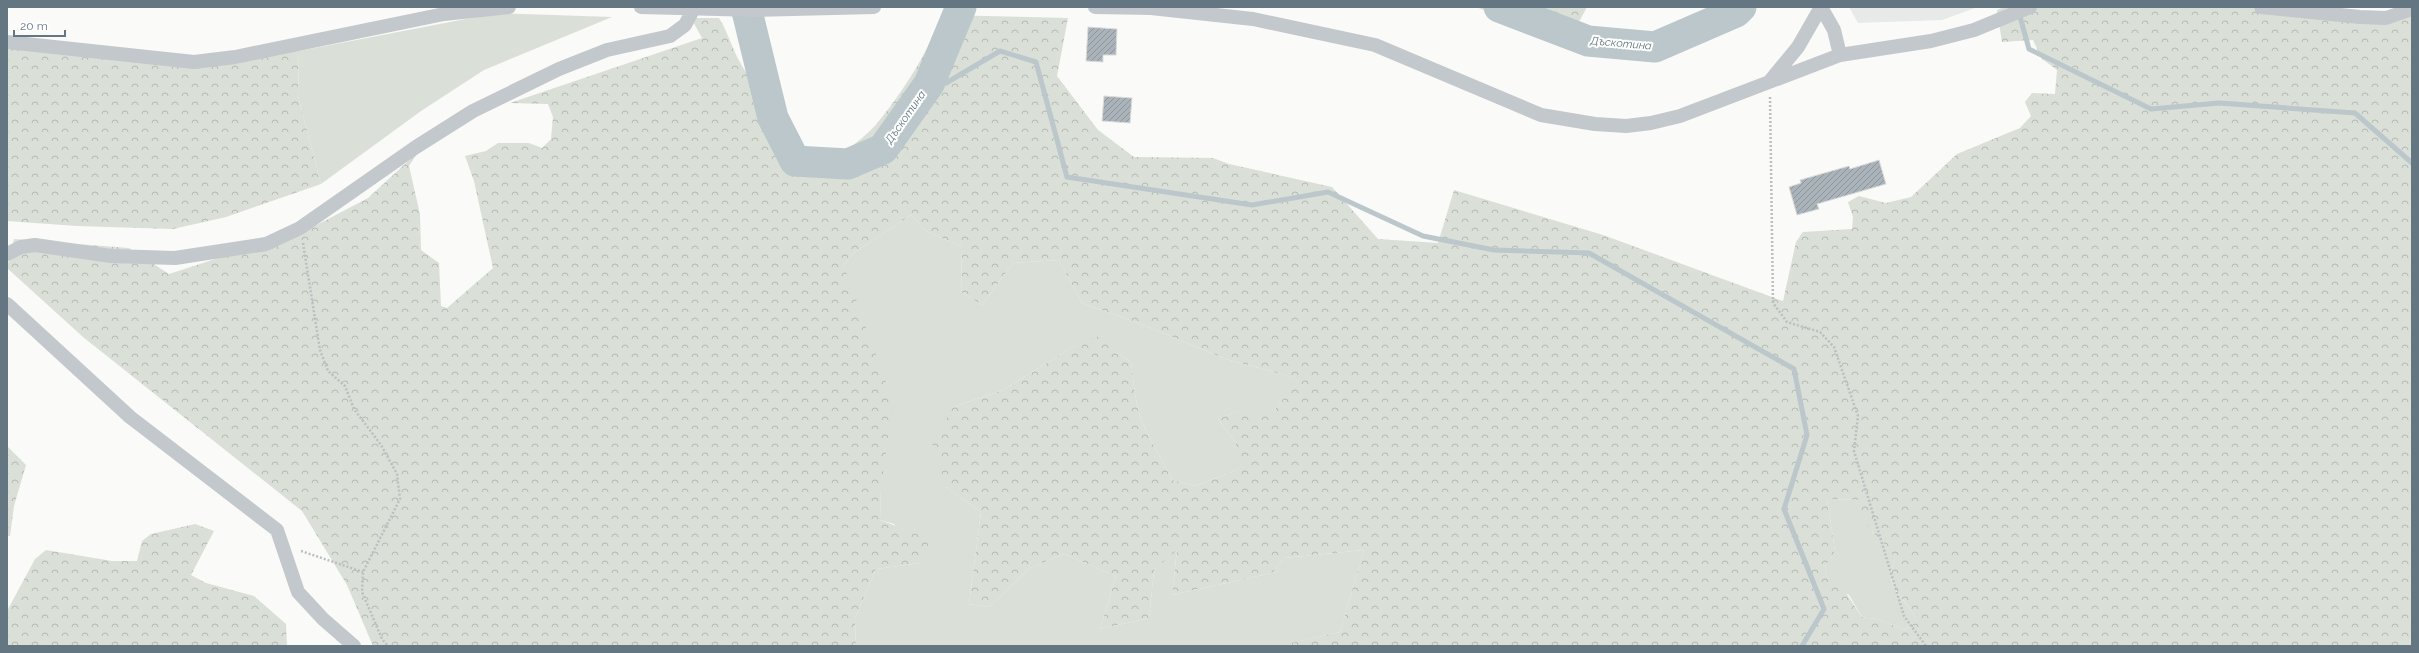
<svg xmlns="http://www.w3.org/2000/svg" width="2419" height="653" font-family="Raleway,sans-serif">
  <defs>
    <pattern id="forest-crowns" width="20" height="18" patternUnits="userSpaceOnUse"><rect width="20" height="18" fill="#dadfd7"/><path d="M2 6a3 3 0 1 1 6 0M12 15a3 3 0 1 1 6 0" fill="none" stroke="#b4b9b4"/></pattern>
    <pattern id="building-hatch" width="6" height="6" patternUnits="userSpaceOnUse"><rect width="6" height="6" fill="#aab3b9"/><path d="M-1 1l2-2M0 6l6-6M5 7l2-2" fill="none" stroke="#8e969c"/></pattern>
  </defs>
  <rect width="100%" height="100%" fill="#fafaf8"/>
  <path fill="#e8e9e9" d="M 1849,7 L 1978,7 L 1942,20 L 1858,23 Z"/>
  <path fill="#dadfd7" d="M 497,13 L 612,17 L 484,70 L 421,111 L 321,184 L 298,96 L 299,51 Z
    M 911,215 L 926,231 L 962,247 L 961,292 L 982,305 L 1013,263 L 1059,260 L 1082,303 L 1138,323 L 1226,359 L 1300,379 L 1274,411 L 1238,411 L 1218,419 L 1235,442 L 1242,466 L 1232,472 L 1195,486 L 1172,480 C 1164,462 1153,446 1145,428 C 1135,408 1134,383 1131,362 L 1113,351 L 1076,345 L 1003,390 L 953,407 L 946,487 L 981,512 L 969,604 L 989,607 L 1030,568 L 1064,554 L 1116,576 L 1100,629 L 1149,618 L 1154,570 L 1177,549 L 1172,595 L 1272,573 L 1284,558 L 1364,550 L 1340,632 L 1292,643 L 1293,646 L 856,646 L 855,618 L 876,569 L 921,563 L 894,524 L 880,520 L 881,488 L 844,266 L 852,254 Z
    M 1827,499 L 1861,500 L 1872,532 L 1891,549 L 1895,559 C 1894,564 1891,570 1891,574 C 1889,593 1913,604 1916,622 L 1905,630 L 1877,619 L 1862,617 L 1849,595 L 1829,585 L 1825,567 L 1835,551 Z"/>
  <path fill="url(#forest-crowns)" fill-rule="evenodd" d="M 1476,7 L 1587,7 L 1574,31 L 1553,37 Z
    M 2004,7 L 2292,7 L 2373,23 L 2412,9 L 2412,646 L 1293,646 L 1291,643 L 1340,632 L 1364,550 L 1284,558 L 1272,573 L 1172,595 L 1177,550 L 1154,570 L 1149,618 L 1100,629 L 1116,576 L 1064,554 L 1030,568 L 989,607 L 969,604 L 981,512 L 946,487 L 932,443 L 953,407 L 1003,390 L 1076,345 L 1109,332 L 1113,351 L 1131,362 C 1134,383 1135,408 1145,428 C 1153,446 1164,462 1172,480 L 1195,486 L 1232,472 L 1241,466 L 1235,442 L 1218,419 L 1238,411 L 1274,411 L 1299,379 L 1226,359 L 1138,323 L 1082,303 L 1059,260 L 1013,263 L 982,305 L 961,292 L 962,247 L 926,231 L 911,215 L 852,254 L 844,266 L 893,402 L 881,488 L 880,520 L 931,539 L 921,563 L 876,569 L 855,618 L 856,646 L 373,646 L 347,585 L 302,511 L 83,337 L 7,268 L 14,239 L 129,248 L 169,274 L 311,228 L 368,198 L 418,152 L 409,166 L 420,214 L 421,250 L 439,263 L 441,306 L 447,308 L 493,268 L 474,181 L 465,156 L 486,151 L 498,143 L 529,143 L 542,148 L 551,139 L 553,117 L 548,104 L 510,103 L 702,38 L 691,18 L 719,18 C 728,32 732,49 741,64 C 749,79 762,93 768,108 C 774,123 772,145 785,156 C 814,179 860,144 879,121 C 904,90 928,52 942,15 L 1068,18 L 1057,76 L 1098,130 L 1134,157 L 1213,158 L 1229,164 L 1332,187 L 1378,239 L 1438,243 L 1454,190 L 1603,235 L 1783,301 L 1796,242 L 1803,232 L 1852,229 L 1853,217 L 1848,202 L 1859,196 L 1886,203 L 1911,197 L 1957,154 L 2020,128 L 2031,116 L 2025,102 L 2032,93 L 2055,94 L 2057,70 L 2042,59 L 2033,40 L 2002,42 L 1997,10 ZM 1827,499 L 1860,500 C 1861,505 1860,514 1863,519 C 1871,535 1888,543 1895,559 C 1894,564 1891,569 1891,574 C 1890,593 1913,604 1916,622 L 1905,630 L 1877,619 L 1862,617 L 1842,587 L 1829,584 L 1825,567 L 1835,551 Z
    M 7,44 L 188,67 L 273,53 L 299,51 L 298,96 L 321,184 L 226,217 L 173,229 L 77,226 L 7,221 Z
    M 7,446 L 26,465 L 14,506 L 10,536 L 7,536 Z
    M 195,524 L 214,531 L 191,575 L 206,583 L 254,596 L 286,624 L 287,646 L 7,646 L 7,611 L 35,559 L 46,550 L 112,561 L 137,561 L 142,541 L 151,534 Z"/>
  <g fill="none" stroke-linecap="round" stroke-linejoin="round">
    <path stroke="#bbc7cb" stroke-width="5" d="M 2019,13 L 2029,49 L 2151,109 L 2219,103 L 2355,113 L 2412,163
      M 929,84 L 946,83 L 1000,51 L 1036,62 L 1067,177 L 1252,205 L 1328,192 L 1423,236 L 1494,250 L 1589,253 L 1794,369 L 1807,435 L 1784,509 L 1824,609 L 1802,646"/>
    <path stroke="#bbc7cb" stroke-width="31" d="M 746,7 L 773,118 L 795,161 L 848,164 L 883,149 L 929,84 L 961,7
      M 1499,7 L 1588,41 L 1655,47 L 1736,12 L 1741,7"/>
  </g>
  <path fill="url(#building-hatch)" stroke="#dcdcda" d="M 1088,27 L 1117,29 L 1116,55 L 1103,55 L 1103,62 L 1086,61 Z
    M 1104,96 L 1132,98 L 1130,123 L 1102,121 Z
    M 1879,160 L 1886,184 L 1817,204 L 1819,209 L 1797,215 L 1789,187 L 1801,183 L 1800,180 L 1849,166 L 1850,169 Z"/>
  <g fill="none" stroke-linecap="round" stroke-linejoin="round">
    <path stroke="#bbbfc2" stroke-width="2.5" stroke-dasharray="2 2" stroke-linecap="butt" d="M 1770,97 L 1773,303 L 1787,322 L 1820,332 L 1834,347 L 1858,416 L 1854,451 L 1904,616 L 1926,646
      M 303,243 L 320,350 L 328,371 L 345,386 L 354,409 L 381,445 L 397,474 L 400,499 L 363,572 L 362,592 L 382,639 L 388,646
      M 301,551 L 363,572"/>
    <path stroke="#c3c8cc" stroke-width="14" d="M 641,7 L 756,10 L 874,7
      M 1095,7 L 1151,8 L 1253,19 L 1375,45 L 1541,115 L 1595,124 L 1626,126 L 1651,123 L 1680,116 L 1840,55 L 1931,41 L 1974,30 L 2030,7
      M 1821,7 L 1834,30 L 1840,55
      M 2261,7 L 2360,17 L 2386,18 L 2412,9
      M 7,42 L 194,62 L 235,57 L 444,14 L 509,7
      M 1770,81 L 1798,47 L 1821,7
      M 7,254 L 21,247 L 35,245 L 111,256 L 175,258 L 266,244 L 300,228 L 416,147 L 473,111 L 559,69 L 607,50 L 670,36 L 685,25 L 694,8
      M 7,304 L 130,417 L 277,530 L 298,592 L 323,619 L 354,646"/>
  </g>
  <g text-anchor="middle" stroke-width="4" stroke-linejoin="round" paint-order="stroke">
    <g font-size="11" font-style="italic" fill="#60757c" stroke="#fff">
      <text transform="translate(1621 43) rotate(5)" y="4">Дъскотина</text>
      <text transform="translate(905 117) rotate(-55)" y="4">Дъскотина</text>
    </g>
  </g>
  <rect width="2419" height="653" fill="none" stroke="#657683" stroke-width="16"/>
  <path d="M14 30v6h51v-6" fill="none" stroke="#657683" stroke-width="2"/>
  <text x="20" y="30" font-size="12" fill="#657683" stroke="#ffffff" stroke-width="3" paint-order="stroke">20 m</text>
</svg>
